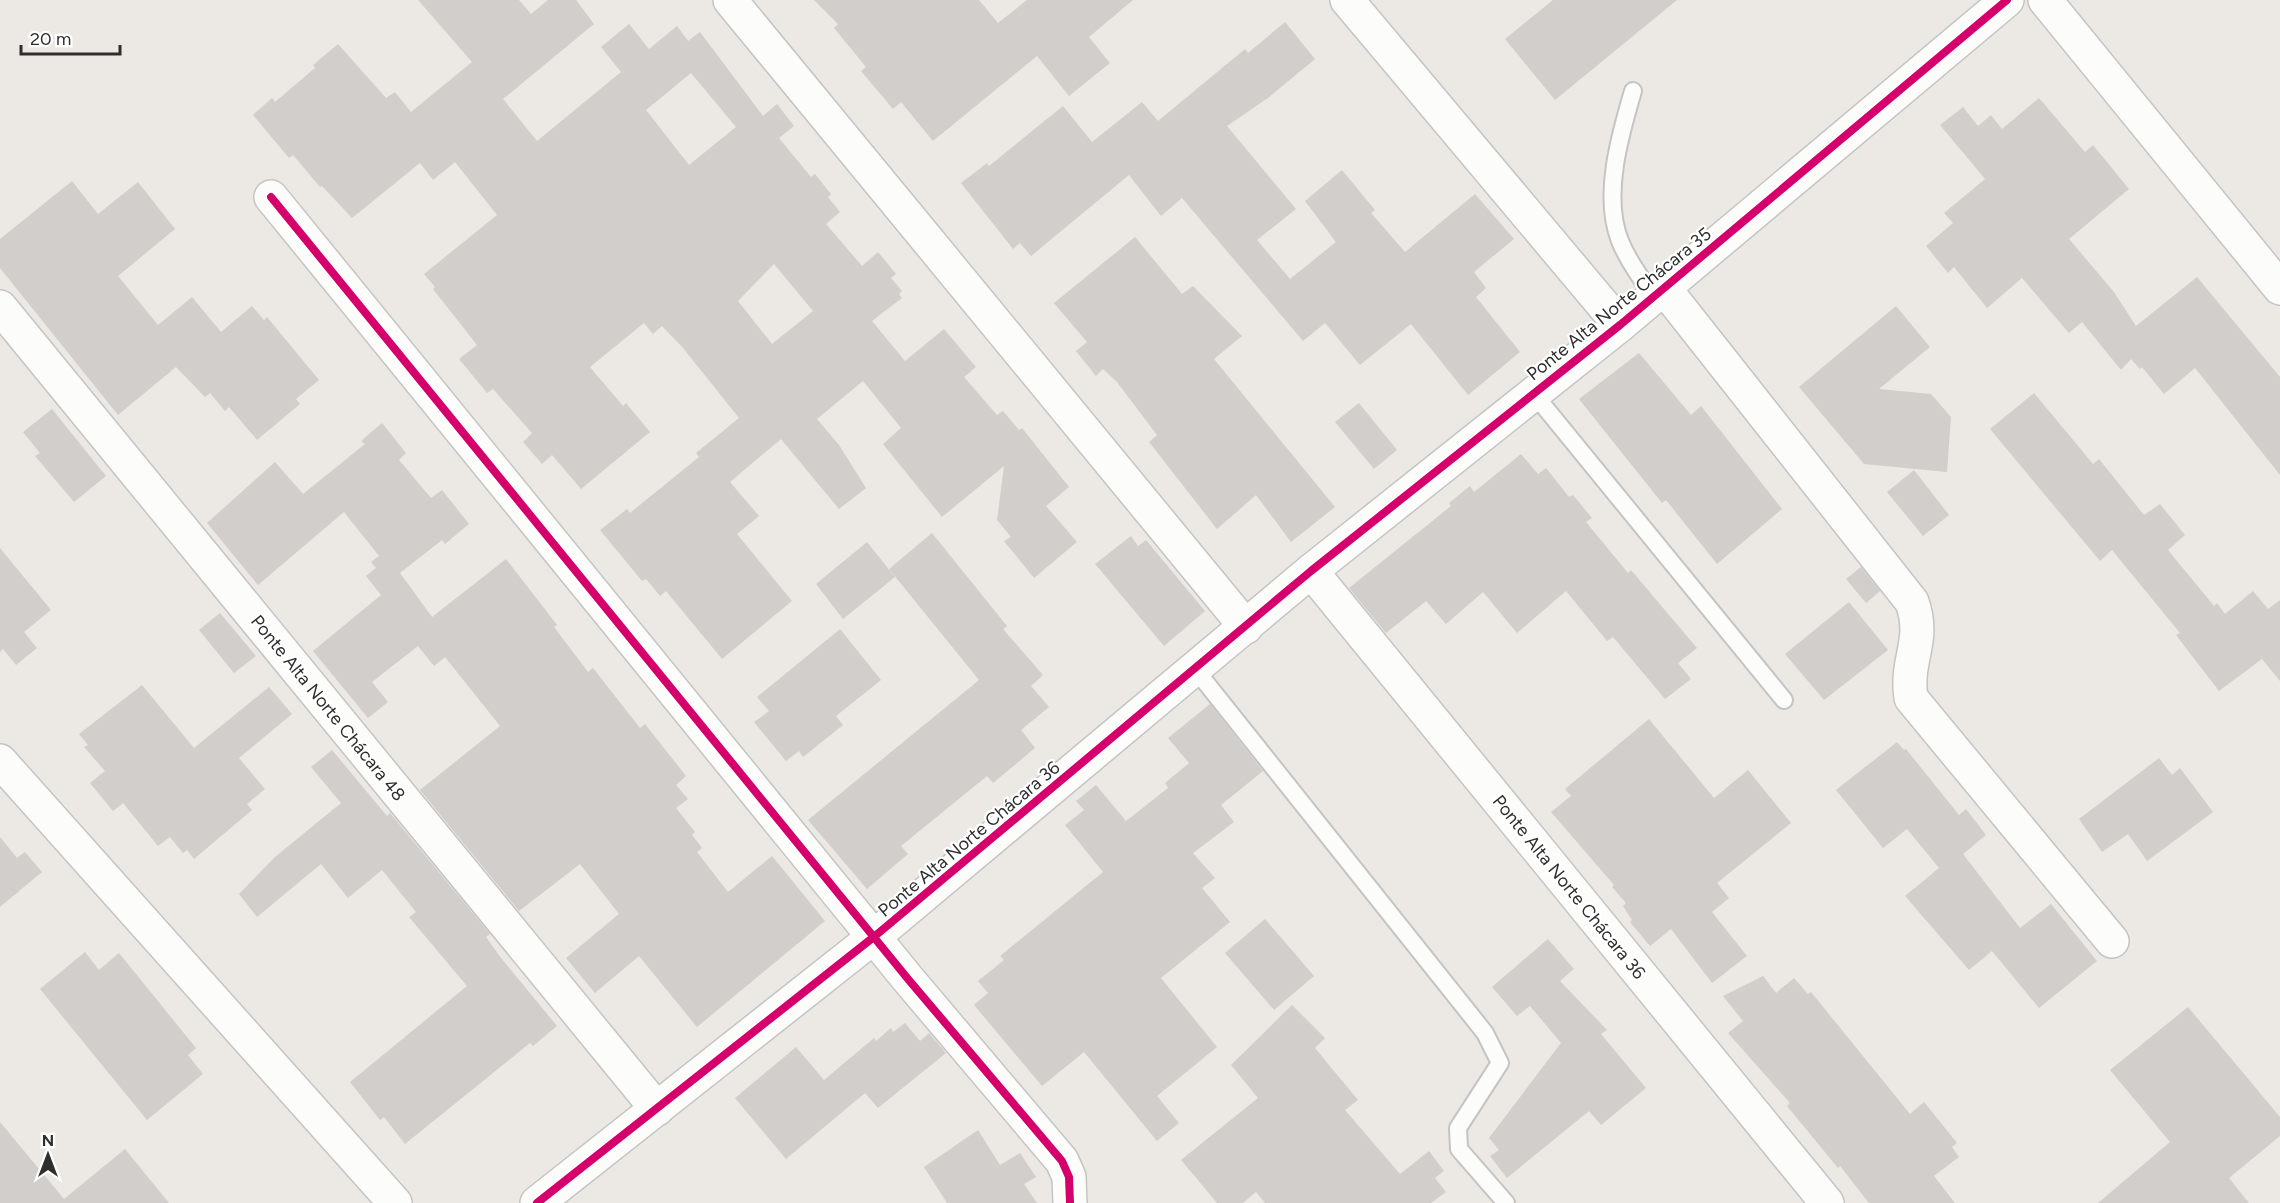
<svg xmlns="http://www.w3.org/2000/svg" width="2280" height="1203" font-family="Figtree,sans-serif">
  <rect width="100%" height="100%" fill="#ece8e4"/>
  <path fill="#d1cecb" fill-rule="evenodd" d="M 418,0 L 519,0 L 531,14 L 548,0 L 576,0 L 594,24 L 503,99 L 537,141 L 621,72 L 601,47 L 629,24 L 649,49 L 677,26 L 688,41 L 700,32 L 763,116 L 777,104 L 794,126 L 779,138 L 811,177 L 815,174 L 831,194 L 828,197 L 840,212 L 826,224 L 862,266 L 878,252 L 896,274 L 891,278 L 902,291 L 899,294 L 902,298 L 872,321 L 905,361 L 944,329 L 976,367 L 964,377 L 997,415 L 1003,411 L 1019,430 L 1022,428 L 1069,487 L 1046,506 L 1077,542 L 1034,578 L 1004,541 L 1011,537 L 997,520 L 1004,466 L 942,517 L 883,444 L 901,428 L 863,381 L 817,419 L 839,445 L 866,488 L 839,509 L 781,439 L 730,482 L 759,516 L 737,534 L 792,601 L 722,659 L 666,591 L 660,596 L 646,579 L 642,581 L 600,530 L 627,509 L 630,513 L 699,457 L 696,453 L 739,418 L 683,348 L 662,326 L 653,334 L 644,323 L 590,367 L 623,406 L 626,403 L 650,432 L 581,489 L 552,455 L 542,464 L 523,442 L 532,433 L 493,389 L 487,393 L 459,359 L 477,345 L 433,289 L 435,287 L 424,274 L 497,215 L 455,162 L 433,180 L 420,163 L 352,218 L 322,186 L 320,187 L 293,155 L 289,158 L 253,115 L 272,98 L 275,102 L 315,68 L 313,65 L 338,44 L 386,98 L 395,92 L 411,112 L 472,62 ZM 691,73 L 736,127 L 689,165 L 646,110 ZM 774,264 L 813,311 L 772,344 L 738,301 Z
    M 814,0 L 979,0 L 998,23 L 1027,0 L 1133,0 L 1089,37 L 1110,63 L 1069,96 L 1037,56 L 933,141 L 901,102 L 893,109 L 861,71 L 866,67 L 834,28 L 838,24 Z
    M 1553,0 L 1677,0 L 1555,100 L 1505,39 Z
    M 1285,22 L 1315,59 L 1268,98 L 1227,126 L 1296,209 L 1257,240 L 1290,279 L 1336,242 L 1305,201 L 1342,170 L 1375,210 L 1371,213 L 1405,252 L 1475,194 L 1514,239 L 1474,272 L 1486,288 L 1476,297 L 1520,352 L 1468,395 L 1411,324 L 1360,365 L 1325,323 L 1303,341 L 1182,198 L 1161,216 L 1129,175 L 1031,256 L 1020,243 L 1013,249 L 961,183 L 987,163 L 989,166 L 1063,106 L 1092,142 L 1142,102 L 1158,121 L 1245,49 L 1248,53 Z
    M 2039,98 L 2085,152 L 2093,145 L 2129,189 L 2069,239 L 2114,292 L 2136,326 L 2197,277 L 2280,377 L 2280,475 L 2195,368 L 2164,394 L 2142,367 L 2140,369 L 2131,359 L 2121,370 L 2082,322 L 2069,333 L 2022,278 L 1987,308 L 1954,267 L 1948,273 L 1926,246 L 1953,223 L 1944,213 L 1985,179 L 1940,125 L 1963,107 L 1978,126 L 1991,115 L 2002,129 Z
    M 72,181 L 98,214 L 138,182 L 175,229 L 118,276 L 158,325 L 192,297 L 221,332 L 252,306 L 264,320 L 267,317 L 319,380 L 296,399 L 300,404 L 257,440 L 229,407 L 225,411 L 210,393 L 205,397 L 176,367 L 118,415 L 0,268 L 0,239 Z
    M 1135,237 L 1182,294 L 1193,286 L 1242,336 L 1214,359 L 1335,507 L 1291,542 L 1256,495 L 1217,529 L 1149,442 L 1157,435 L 1117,382 L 1103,369 L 1096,376 L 1076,351 L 1087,342 L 1054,303 Z
    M 1896,306 L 1930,347 L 1879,389 L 1931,394 L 1951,417 L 1947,472 L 1864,464 L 1799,387 Z
    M 1639,353 L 1691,415 L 1701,406 L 1782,509 L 1717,564 L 1666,500 L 1662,503 L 1579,399 Z
    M 2034,393 L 2093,464 L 2099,459 L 2144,515 L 2160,504 L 2185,535 L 2168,550 L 2214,606 L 2217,603 L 2225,614 L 2253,591 L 2268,609 L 2280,600 L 2280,681 L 2262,659 L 2219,691 L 2176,635 L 2180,633 L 2112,550 L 2100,561 L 1990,429 Z
    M 1359,403 L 1397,450 L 1374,469 L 1335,422 Z
    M 52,409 L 106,476 L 74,502 L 35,456 L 40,453 L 23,432 Z
    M 382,423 L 406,453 L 399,460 L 431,498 L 442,490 L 469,524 L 445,544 L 442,540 L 400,573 L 432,617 L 506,559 L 557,625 L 554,627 L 588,672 L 593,668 L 640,728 L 645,724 L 686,776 L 676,785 L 688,799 L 676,808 L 695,832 L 692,835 L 702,848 L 697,852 L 728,892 L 772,856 L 825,921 L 697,1027 L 639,956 L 595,993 L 566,958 L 619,914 L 580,864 L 519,911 L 420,790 L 500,726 L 445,657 L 434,666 L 418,646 L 372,682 L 388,702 L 368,718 L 313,651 L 381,595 L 366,576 L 376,568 L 371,562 L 379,556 L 344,512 L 258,585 L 207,523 L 275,462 L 303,494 L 365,444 L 361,441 Z
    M 1521,454 L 1538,474 L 1546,468 L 1569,497 L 1573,495 L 1592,518 L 1586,522 L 1628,573 L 1631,570 L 1697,648 L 1678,663 L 1691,679 L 1665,699 L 1613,637 L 1607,641 L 1566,591 L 1517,633 L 1483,592 L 1446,624 L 1426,601 L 1386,633 L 1349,588 L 1451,506 L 1449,503 L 1470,486 L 1474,492 Z
    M 1914,470 L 1949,515 L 1923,536 L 1887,492 Z
    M 932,533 L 1007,626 L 1003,629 L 1043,675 L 1031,686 L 1049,707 L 1021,730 L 1035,748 L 993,783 L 987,776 L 901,846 L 908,854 L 867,889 L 808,820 L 979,680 L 889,569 Z
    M 1131,536 L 1138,546 L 1146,540 L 1205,611 L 1164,646 L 1095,564 Z
    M 867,542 L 895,577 L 843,619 L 816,584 Z
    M 0,548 L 51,610 L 24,632 L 37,648 L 16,665 L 3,649 L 0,652 Z
    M 1861,567 L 1880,591 L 1866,603 L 1846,579 Z
    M 1849,602 L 1888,650 L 1824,700 L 1785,654 Z
    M 220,613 L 256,656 L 234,673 L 199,630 Z
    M 840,629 L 881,680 L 836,716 L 843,725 L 803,757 L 799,751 L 786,761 L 754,722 L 769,711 L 757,697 Z
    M 142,685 L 194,748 L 269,687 L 292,714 L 239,758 L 265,789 L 247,804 L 252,810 L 194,859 L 187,850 L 183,853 L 170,837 L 158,846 L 123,803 L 113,811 L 90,783 L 105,771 L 84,747 L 88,745 L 79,734 Z
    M 1210,704 L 1263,771 L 1221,805 L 1234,822 L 1193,853 L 1215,878 L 1202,888 L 1230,922 L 1161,978 L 1217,1047 L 1157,1096 L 1179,1123 L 1157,1141 L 1084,1052 L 1042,1086 L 974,1005 L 988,993 L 978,981 L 1004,960 L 1000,956 L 1103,872 L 1065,825 L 1084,810 L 1076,801 L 1096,785 L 1126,821 L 1168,788 L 1165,783 L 1189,763 L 1168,738 Z
    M 1649,719 L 1714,798 L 1748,770 L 1791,823 L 1717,883 L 1729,898 L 1712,912 L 1747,956 L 1712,983 L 1671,929 L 1650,946 L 1630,922 L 1632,920 L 1623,906 L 1626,903 L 1612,887 L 1614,885 L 1551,812 L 1571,796 L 1565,789 Z
    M 1897,742 L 1904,750 L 1906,749 L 1959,815 L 1966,809 L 1986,835 L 1963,854 L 2020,928 L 2051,904 L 2097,961 L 2039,1008 L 1992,951 L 1969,970 L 1905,896 L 1939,868 L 1907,829 L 1883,848 L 1836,790 Z
    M 332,750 L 387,816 L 390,813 L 490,934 L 486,937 L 501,958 L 557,1026 L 533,1046 L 530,1043 L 405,1144 L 384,1117 L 380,1120 L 350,1082 L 467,986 L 409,917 L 416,912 L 382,870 L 348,898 L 321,864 L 257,917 L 239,894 L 275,857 L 341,803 L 311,767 Z
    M 2159,758 L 2172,775 L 2180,768 L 2213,812 L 2147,861 L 2128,834 L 2102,852 L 2079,819 Z
    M 0,837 L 17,858 L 25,852 L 42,872 L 0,907 Z
    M 1265,919 L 1314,976 L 1274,1010 L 1225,953 Z
    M 1548,939 L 1574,969 L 1560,981 L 1607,1030 L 1601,1034 L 1646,1088 L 1601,1125 L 1589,1111 L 1507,1178 L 1490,1156 L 1499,1150 L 1489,1138 L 1561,1043 L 1530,1006 L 1517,1016 L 1492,987 Z
    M 85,952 L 99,970 L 119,953 L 196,1048 L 188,1055 L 203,1074 L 147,1120 L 40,989 Z
    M 1763,976 L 1776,993 L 1794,978 L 1808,994 L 1811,992 L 1910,1114 L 1924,1102 L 1957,1143 L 1952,1147 L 1959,1157 L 1934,1176 L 1955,1203 L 1869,1203 L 1840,1166 L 1838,1168 L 1787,1106 L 1790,1103 L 1728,1033 L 1743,1021 L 1723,996 Z
    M 1292,1005 L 1325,1038 L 1315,1048 L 1358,1100 L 1345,1110 L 1400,1174 L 1429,1151 L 1444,1171 L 1435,1178 L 1446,1192 L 1431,1203 L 1265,1203 L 1256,1192 L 1243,1203 L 1217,1203 L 1181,1160 L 1258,1098 L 1231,1065 Z
    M 2188,1007 L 2280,1117 L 2280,1136 L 2229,1178 L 2249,1203 L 2098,1203 L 2170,1142 L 2110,1070 Z
    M 905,1023 L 920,1041 L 929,1033 L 946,1053 L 878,1108 L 865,1093 L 786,1159 L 735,1098 L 796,1047 L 824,1080 L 874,1038 L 876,1041 L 891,1028 L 893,1032 Z
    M 0,1122 L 64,1199 L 125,1149 L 169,1203 L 0,1203 Z
    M 978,1130 L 1000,1165 L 1020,1153 L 1036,1177 L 1024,1184 L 1037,1203 L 947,1203 L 924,1167 Z"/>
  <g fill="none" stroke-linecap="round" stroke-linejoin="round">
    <defs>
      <path id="service" d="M 1633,91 C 1620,135 1602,196 1620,241 C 1628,261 1641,279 1654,296
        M 1534,394 L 1784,700
        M 1195,669 L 1485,1033 L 1500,1063 L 1458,1128 L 1459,1149 L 1506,1203"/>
      <path id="minor" d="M 730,0 L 1246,627
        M 1347,0 L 1620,325
        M 2045,0 L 2280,288
        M 271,197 L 908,979 L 1062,1161 L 1069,1177 L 1070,1203
        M 1664,288 L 1912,602 C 1926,642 1905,658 1911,698 L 2112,941
        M 0,307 L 657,1109
        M 1311,571 L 1827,1203
        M 0,761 L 395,1203"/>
      <path id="tertiary" d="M 537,1203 L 875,936 L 1311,571 L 1620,325 L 2007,0"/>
    </defs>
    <use href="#service" stroke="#c5c4c5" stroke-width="20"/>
    <use href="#minor" stroke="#c5c4c5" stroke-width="36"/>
    <use href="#tertiary" stroke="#c5c4c5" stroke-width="36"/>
    <use href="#service" stroke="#fcfcfb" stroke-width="16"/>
    <use href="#minor" stroke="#fcfcfb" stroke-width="33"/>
    <use href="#tertiary" stroke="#fcfcfb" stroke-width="33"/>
    <defs>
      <path id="cycleway" d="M 271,197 L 908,979 L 1062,1161 L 1069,1177 L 1070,1203
        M 537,1203 L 875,936 L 1311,571 L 1620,325 L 2007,0"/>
    </defs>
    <use href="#cycleway" stroke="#fff" stroke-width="11"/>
    <use href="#cycleway" stroke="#d6006c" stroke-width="8"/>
  </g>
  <g text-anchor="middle" stroke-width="4.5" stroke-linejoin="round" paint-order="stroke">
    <g font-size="18" fill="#2e2e2e" stroke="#fff">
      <text transform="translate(1619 304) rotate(-39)" y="6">Ponte Alta Norte Chácara 35</text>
      <text transform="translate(328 708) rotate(51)" y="6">Ponte Alta Norte Chácara 48</text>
      <text transform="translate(969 839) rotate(-40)" y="6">Ponte Alta Norte Chácara 36</text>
      <text transform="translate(1569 887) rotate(51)" y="6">Ponte Alta Norte Chácara 36</text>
    </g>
  </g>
  <g transform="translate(48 1155)" stroke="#ffffff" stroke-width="4.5" paint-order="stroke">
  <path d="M0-4.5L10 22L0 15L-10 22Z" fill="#2e2e2e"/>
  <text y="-9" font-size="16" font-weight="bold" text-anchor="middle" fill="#2e2e2e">N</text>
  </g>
  <path d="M21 45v9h99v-9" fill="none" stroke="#2e2e2e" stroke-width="3"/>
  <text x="30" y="45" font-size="18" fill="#2e2e2e" stroke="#ffffff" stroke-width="4.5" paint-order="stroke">20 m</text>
</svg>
